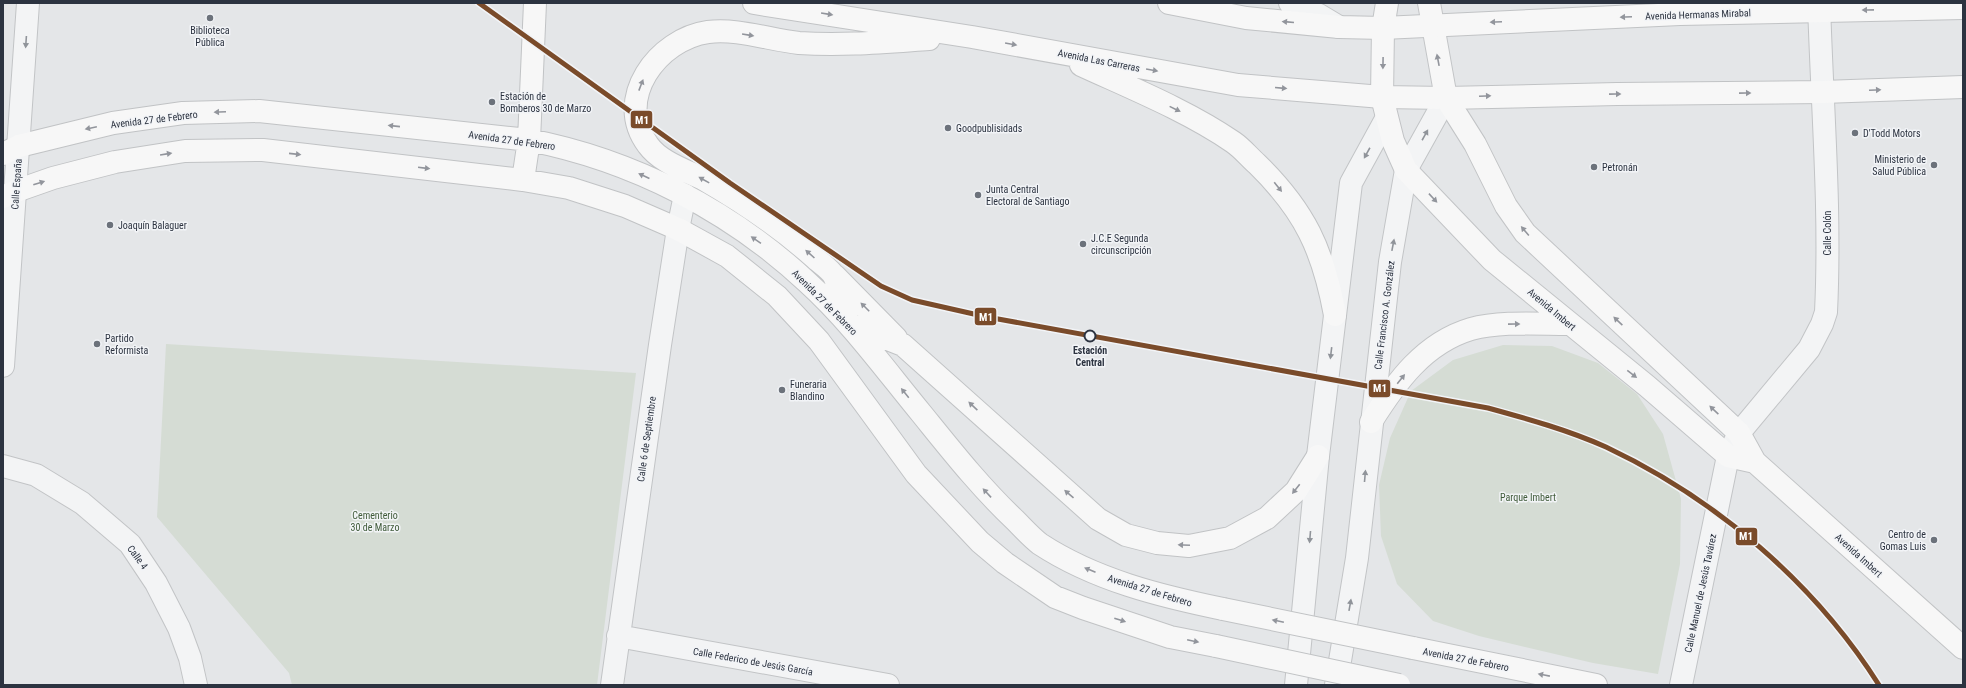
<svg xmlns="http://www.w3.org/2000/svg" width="1966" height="688" font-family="'Roboto Condensed',sans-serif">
  <rect width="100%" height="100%" fill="#e4e6e8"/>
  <path fill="#d5dcd4" d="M 166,344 L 636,373 L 597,685 L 292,685 L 289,673 L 157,517 Z
    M 1503,345 L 1552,346 L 1598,363 L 1637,394 L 1663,434 L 1681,499 L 1680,564 L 1658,674 L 1593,663 L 1479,636 L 1433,621 L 1397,584 L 1381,536 L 1379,485 L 1390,438 L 1411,391 L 1453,360 Z"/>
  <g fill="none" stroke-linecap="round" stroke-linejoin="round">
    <defs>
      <path id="street" d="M 1290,3 L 1319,15 L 1339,27
        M 3,366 L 28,3
        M 3,466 L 36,475 L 82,503 L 130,544 L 156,583 L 179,628 L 190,658 L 196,685
        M 618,636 L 888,685
        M 612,685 L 660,345 L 678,229 L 685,195
        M 1296,685 L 1318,456 L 1351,183 L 1386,119
        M 1336,685 L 1357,558 L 1390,262 L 1406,170 L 1446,98
        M 1681,685 L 1728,456 L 1739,433 L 1809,349 L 1822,324 L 1826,312 C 1831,209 1822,106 1819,3"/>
      <path id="secondary" d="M 1387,3 L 1383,28 L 1382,97 L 1393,141 L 1406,170 L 1492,260 L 1647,386 L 1728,456 L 1755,462
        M 1429,3 L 1446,98 L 1475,144 L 1506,206 L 1525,233 L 1739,433 L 1755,462 L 1963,648
        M 1371,422 C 1396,382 1424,343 1471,329 C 1500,321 1538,324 1568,324"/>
      <path id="primary" d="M 754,3 L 972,37 L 1238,85 L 1382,97 L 1446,98 L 1617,94 L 1823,92 L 1963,87
        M 1169,3 L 1246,18 L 1339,27 L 1383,28 L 1680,14 L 1963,8
        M 1081,65 C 1131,88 1188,111 1233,142 C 1242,148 1249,157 1257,164 C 1305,211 1323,250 1335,315
        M 3,154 L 19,146 L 113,123 L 183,113 L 259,111 L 529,140 C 632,160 730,210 807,282 C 850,321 884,368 921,413 C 951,450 980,487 1015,520 C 1023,528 1031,537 1040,544 C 1095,580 1160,596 1223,609
        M 523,180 L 529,140 L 535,3
        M 3,197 L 16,191 L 53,178 L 115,162 L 185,151 L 263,150 L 523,180 L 569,188 L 625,206 L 678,229 L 727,256 L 777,296 L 819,341 L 916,474 L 980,542 L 1005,563 L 1055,597 L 1083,608 L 1170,637 L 1216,646
        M 835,276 L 896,338
        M 847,319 C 842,305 840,289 834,276 C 830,269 820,263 815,258 C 780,227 743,202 703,179 C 685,170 660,162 648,145 C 613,99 658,39 708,32 C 737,28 770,40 799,43 C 842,46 885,42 929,39
        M 850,324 L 903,345 L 1098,519 L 1126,535 L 1157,543 L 1189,546 L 1230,538 L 1267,518 L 1296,491 L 1318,456
        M 1413,648 L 1596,685"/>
    </defs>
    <use href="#street" stroke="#c2c4c6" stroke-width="24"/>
    <use href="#secondary" stroke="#c2c4c6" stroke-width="24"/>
    <use href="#primary" stroke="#c1c3c5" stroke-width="24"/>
    <use href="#street" stroke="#f3f4f5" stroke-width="22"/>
    <use href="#secondary" stroke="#f7f7f7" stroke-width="22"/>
    <use href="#primary" stroke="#f7f7f7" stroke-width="22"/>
    <defs>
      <path id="primary-bridge" d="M 1223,609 L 1413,648
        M 1216,646 L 1399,685"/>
    </defs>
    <use href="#primary-bridge" stroke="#c1c3c5" stroke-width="24" stroke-linecap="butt"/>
    <use href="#primary-bridge" stroke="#f7f7f7" stroke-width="22"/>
    <defs>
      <path id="metro-1" d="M 479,3 L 730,183 L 881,286 L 912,300 L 987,317 L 1488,408 C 1528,419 1568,430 1606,447 C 1716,499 1814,582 1879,685"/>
    </defs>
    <use href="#metro-1" stroke="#f2f4f7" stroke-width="8"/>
    <use href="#metro-1" stroke="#7a4b2a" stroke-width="5"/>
  </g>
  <defs><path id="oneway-solid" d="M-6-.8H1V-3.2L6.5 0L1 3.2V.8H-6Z"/></defs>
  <g fill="#92959c">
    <use href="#oneway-solid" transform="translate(1868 10) rotate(179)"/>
    <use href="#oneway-solid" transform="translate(827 14) rotate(9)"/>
    <use href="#oneway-solid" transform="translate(1626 17) rotate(178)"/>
    <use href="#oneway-solid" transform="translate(1288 22) rotate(-175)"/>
    <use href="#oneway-solid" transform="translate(1496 22) rotate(178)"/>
    <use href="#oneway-solid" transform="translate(748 35) rotate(9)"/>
    <use href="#oneway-solid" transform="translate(1011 44) rotate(10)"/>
    <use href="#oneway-solid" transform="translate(1438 60) rotate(-101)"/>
    <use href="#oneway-solid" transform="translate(1383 63) rotate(91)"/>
    <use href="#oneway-solid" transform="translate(1152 70) rotate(10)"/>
    <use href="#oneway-solid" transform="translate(641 85) rotate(-69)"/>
    <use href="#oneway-solid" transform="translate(1281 88) rotate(5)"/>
    <use href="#oneway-solid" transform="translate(1875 90) rotate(-2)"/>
    <use href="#oneway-solid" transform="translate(1745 93) rotate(-1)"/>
    <use href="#oneway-solid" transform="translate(1615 94) rotate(-1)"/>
    <use href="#oneway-solid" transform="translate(1485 96) rotate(-2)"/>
    <use href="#oneway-solid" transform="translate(1175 109) rotate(26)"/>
    <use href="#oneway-solid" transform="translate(220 112) rotate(178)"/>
    <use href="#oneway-solid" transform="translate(394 126) rotate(-174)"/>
    <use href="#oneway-solid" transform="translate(91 128) rotate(168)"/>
    <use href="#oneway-solid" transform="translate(166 154) rotate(-9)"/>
    <use href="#oneway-solid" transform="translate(295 154) rotate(6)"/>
    <use href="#oneway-solid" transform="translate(424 168) rotate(7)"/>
    <use href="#oneway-solid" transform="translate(644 176) rotate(-155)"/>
    <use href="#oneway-solid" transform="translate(704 180) rotate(-151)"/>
    <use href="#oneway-solid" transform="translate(39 183) rotate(-18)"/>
    <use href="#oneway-solid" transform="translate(1278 187) rotate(51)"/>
    <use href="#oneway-solid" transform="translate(1433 198) rotate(47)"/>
    <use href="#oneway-solid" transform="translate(1525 231) rotate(-130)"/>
    <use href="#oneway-solid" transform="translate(756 240) rotate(-146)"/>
    <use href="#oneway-solid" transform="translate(810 254) rotate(-138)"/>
    <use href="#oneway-solid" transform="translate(865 307) rotate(-135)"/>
    <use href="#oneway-solid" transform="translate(1618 321) rotate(-137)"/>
    <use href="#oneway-solid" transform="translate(1514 324) rotate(-1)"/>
    <use href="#oneway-solid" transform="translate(1632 374) rotate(38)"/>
    <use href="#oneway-solid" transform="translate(1401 379) rotate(-51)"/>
    <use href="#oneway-solid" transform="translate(905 393) rotate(-129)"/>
    <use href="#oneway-solid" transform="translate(973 406) rotate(-137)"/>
    <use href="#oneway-solid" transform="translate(1714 410) rotate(-137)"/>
    <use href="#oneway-solid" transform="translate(1296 489) rotate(128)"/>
    <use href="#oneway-solid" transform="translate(987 493) rotate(-133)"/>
    <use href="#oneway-solid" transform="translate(1069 494) rotate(-139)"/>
    <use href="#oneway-solid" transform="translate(1184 545) rotate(-177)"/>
    <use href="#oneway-solid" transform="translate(1090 570) rotate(-157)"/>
    <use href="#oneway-solid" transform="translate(1120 620) rotate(18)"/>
    <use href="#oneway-solid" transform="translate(1278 621) rotate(-168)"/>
    <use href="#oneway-solid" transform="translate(1193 641) rotate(12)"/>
    <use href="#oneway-solid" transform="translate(1544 675) rotate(-169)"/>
  </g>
  <g fill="#90949a">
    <use href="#oneway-solid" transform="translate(26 42) rotate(94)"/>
    <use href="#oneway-solid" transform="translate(1425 135) rotate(-61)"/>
    <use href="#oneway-solid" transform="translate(1367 153) rotate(119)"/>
    <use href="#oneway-solid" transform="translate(1393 245) rotate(-79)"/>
    <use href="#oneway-solid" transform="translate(1331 353) rotate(97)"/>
    <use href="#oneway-solid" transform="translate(1365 476) rotate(-85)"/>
    <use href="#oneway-solid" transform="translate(1310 537) rotate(95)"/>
    <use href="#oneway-solid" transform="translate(1350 605) rotate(-80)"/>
  </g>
  <g fill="#6c727b" stroke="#f2f4f7" stroke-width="1.5">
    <circle cx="210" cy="18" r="4"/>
    <circle cx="492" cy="102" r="4"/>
    <circle cx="948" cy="128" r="4"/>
    <circle cx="1855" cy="133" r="4"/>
    <circle cx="1934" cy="165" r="4"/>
    <circle cx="1594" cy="167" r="4"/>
    <circle cx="978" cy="195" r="4"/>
    <circle cx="110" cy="225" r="4"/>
    <circle cx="1083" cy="244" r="4"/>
    <circle cx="97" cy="344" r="4"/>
    <circle cx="782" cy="390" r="4"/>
    <circle cx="1934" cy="540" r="4"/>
  </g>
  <circle fill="#f2f4f7" stroke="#2c3340" stroke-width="2" cx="1090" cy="336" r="5.5"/>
  <g text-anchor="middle" stroke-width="3" stroke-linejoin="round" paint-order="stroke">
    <g font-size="10" fill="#2c3340" stroke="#f2f4f7">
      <text transform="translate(1698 14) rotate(-2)" y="4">Avenida Hermanas Mirabal</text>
      <text transform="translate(1099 60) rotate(11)" y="4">Avenida Las Carreras</text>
      <text transform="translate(154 119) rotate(-7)" y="4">Avenida 27 de Febrero</text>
      <text transform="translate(512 140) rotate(8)" y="4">Avenida 27 de Febrero</text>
      <text transform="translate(16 184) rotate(-86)" y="4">Calle España</text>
      <text transform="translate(1827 233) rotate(-90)" y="4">Calle Colón</text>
      <text transform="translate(825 302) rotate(45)" y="4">Avenida 27 de Febrero</text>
      <text transform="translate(1552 309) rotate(40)" y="4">Avenida Imbert</text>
      <text transform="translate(1384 315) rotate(-83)" y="4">Calle Francisco A. González</text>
      <text transform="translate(646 439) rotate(-82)" y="4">Calle 6 de Septiembre</text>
      <text transform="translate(1859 555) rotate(42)" y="4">Avenida Imbert</text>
      <text transform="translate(138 557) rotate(54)" y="4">Calle 4</text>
      <text transform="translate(1150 590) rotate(17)" y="4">Avenida 27 de Febrero</text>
      <text transform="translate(1700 593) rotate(-78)" y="4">Calle Manuel de Jesús Tavárez</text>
      <text transform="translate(1466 659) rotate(11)" y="4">Avenida 27 de Febrero</text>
      <text transform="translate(753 661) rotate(10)" y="4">Calle Federico de Jesús García</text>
    </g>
    <g font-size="10" fill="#2c3340" stroke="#f2f4f7" text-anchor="start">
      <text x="210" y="34" text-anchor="middle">Biblioteca<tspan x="210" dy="12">Pública</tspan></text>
      <text x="500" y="100">Estación de<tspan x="500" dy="12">Bomberos 30 de Marzo</tspan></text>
      <text x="956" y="132">Goodpublisidads</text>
      <text x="1863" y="137">D'Todd Motors</text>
      <text x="1926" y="163" text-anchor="end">Ministerio de<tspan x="1926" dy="12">Salud Pública</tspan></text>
      <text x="1602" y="171">Petronán</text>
      <text x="986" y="193">Junta Central<tspan x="986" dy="12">Electoral de Santiago</tspan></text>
      <text x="118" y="229">Joaquín Balaguer</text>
      <text x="1091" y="242">J.C.E Segunda<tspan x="1091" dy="12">circunscripción</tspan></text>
      <text x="105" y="342">Partido<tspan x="105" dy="12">Reformista</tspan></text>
      <text x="790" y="388">Funeraria<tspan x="790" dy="12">Blandino</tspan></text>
      <text x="1926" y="538" text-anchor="end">Centro de<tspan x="1926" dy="12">Gomas Luis</tspan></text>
    </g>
    <g font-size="10" font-weight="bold" fill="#2c3340" stroke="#f2f4f7">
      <text x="1090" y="354">Estación<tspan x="1090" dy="12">Central</tspan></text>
    </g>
    <g font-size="10" fill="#405b3a" stroke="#f2f4f7">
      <text x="1528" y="501">Parque Imbert</text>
      <text x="375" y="519">Cementerio<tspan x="375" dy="12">30 de Marzo</tspan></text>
    </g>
  </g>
  <g stroke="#f2f4f7" stroke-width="1.5">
    <rect x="630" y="110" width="23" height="19" rx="4" fill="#7a4b2a"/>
    <rect x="974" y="307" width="23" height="19" rx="4" fill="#7a4b2a"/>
    <rect x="1368" y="379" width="23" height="19" rx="4" fill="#7a4b2a"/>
    <rect x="1735" y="527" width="23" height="19" rx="4" fill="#7a4b2a"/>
  </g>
  <g font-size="11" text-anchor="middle" font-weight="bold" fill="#fff">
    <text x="642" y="124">M1</text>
    <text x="986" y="321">M1</text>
    <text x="1380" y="392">M1</text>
    <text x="1746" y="540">M1</text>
  </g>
  <rect width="1966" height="688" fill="none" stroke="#2c3340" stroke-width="8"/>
</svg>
